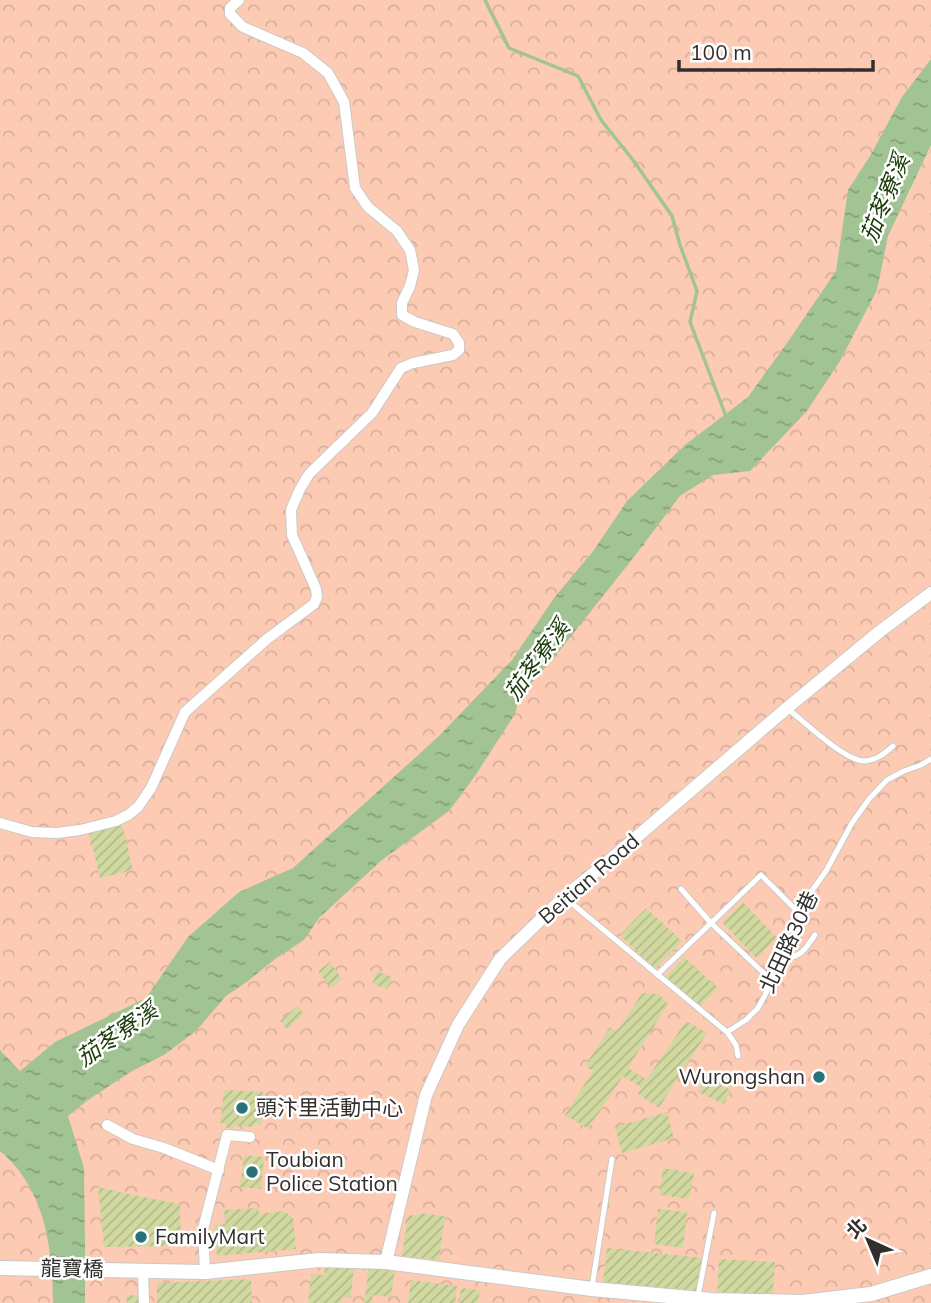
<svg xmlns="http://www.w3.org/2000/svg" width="931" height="1303" font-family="Mulish,'Noto Sans TC',sans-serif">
  <defs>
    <pattern id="forest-crowns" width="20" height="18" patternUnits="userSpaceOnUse" patternTransform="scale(1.75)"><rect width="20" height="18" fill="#fdcbb4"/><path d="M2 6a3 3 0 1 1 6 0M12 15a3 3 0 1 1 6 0" fill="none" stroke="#d9af9b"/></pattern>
    <pattern id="water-ripples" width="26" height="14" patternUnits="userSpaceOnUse" patternTransform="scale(1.75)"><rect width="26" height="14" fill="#a2c494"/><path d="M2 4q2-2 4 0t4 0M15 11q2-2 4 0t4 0" fill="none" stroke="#84a079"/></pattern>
    <pattern id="building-hatch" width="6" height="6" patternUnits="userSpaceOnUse" patternTransform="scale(1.75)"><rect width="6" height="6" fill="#d1d9a0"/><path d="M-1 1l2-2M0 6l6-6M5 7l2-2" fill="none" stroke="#b4bb8a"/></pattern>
  </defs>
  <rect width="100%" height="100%" fill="#f4f2ee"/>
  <path fill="url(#forest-crowns)" d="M 0,0 L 931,0 L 931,1303 L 0,1303 Z"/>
  <path fill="url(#water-ripples)" d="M 931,59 L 931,145 L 888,236 L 877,290 L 840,361 L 807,411 L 750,471 L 713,475 L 680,496 L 634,557 L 553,659 L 520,695 L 515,714 L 475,776 L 449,811 L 382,860 L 319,918 L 304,940 L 275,959 L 248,981 L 226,996 L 196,1031 L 164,1055 L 132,1071 L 88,1100 L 68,1116 L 84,1168 L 85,1244 L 85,1303 L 53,1303 C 52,1247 46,1190 0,1151 L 0,1050 L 20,1071 L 55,1042 L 146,998 L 188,937 L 239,892 L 293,868 L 438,737 L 512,660 L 554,598 L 594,550 L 627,501 L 685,445 L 748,397 L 787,343 L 836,271 L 848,190 L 870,156 L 902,97 Z"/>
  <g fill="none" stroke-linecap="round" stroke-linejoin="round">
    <path stroke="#a2c494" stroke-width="3.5" d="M 485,0 L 509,48 L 578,76 L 601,120 L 633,160 L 672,216 L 680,245 L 697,291 L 690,322 L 727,419"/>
  </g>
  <path fill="url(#building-hatch)" d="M 122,824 L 133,870 L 100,878 L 88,829 L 114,827 Z
    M 743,902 L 777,938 L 756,958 L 722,922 Z
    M 646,908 L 682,941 L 655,969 L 620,935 Z
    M 684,957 L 718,988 L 700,1007 L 666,977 Z
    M 330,962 L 342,979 L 331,988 L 318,971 Z
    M 377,971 L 392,977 L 387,989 L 372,984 Z
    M 642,993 L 659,994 L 668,1004 L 628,1068 L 646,1080 L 686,1021 L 707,1033 L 659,1108 L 638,1094 L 642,1088 L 623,1076 L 588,1129 L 565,1115 L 593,1071 L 585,1066 L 610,1027 L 617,1032 Z
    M 297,1006 L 304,1014 L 287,1029 L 280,1021 Z
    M 705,1077 L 731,1090 L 724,1104 L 698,1092 Z
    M 224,1090 L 263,1092 L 261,1125 L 254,1124 L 253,1127 L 234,1126 L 234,1129 L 226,1128 L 226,1124 L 220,1123 Z
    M 667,1112 L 674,1138 L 622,1153 L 615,1127 Z
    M 244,1155 L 264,1157 L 261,1189 L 240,1187 Z
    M 663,1168 L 694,1173 L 689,1199 L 659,1195 Z
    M 98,1187 L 123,1193 L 180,1204 L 181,1246 L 104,1247 Z
    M 258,1208 L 259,1214 L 284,1211 L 293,1218 L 296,1249 L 217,1256 L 214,1225 L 225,1224 L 224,1210 Z
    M 658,1209 L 687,1212 L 683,1248 L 654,1244 Z
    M 419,1213 L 445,1216 L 439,1260 L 402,1256 L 408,1215 L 418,1216 Z
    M 607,1248 L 704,1258 L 700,1294 L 603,1283 Z
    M 719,1259 L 775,1262 L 773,1296 L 717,1293 Z
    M 335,1263 L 354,1265 L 351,1298 L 342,1298 L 341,1303 L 308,1303 L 311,1274 L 324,1275 L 325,1268 L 335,1269 Z
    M 369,1266 L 395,1270 L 391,1297 L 373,1295 L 372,1303 L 364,1303 Z
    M 251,1279 L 252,1303 L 157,1303 L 157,1283 Z
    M 411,1280 L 457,1286 L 455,1303 L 408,1303 Z
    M 461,1288 L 480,1290 L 478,1303 L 459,1303 Z
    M 146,1294 L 146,1303 L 127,1303 L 126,1296 Z"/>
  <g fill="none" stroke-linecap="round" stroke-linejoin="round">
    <defs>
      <path id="service" d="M 787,708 C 803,721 845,761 864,761 C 876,761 885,753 893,746
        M 681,889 L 711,923 L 772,981
        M 564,897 L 727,1032 L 746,1020 L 758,1008 L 785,958 L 809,895 L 826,871 L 852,823 L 869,799 L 887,780 L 904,771 L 921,765 L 931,759
        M 785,958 C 802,957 806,948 815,935
        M 657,975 L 761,875 L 801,915
        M 727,1032 L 736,1045 L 738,1056
        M 592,1287 L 612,1159
        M 698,1296 L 714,1213"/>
      <path id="minor" d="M 0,823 L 32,832 L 57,833 L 80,830 L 116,821 L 128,815 L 138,807 L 151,788 L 185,712 L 267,639 L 314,604 L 317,597 L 316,589 L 292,535 L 291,510 L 300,489 L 309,474 L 372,413 L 401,368 L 413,363 L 453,355 L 459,350 L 459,343 L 453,334 L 415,322 L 402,315 L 402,303 L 410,286 L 414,270 L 410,250 L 397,231 L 368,207 L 355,188 L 344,102 L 328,73 L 303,53 L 243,27 L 230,14 L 230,8 L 239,0
        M 107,1125 L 133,1139 L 164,1148 L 219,1170
        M 143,1270 L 144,1303
        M 205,1272 L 203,1229 L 227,1135 L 250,1137"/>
      <path id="tertiary" d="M 386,1262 L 426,1095 L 458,1025 L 500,959 L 564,897 L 604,865 L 787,708 L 879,632 L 931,593"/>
      <path id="secondary" d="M 0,1268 L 205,1272 L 319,1260 L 386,1262 L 592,1289 L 712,1300 L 802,1302 L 871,1294 L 931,1276"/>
    </defs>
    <use href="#service" stroke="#cac9c5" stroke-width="7"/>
    <use href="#minor" stroke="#cac9c5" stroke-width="12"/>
    <use href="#tertiary" stroke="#cac9c5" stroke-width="14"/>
    <use href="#secondary" stroke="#cac9c5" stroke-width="16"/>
    <use href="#service" stroke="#fff" stroke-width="5"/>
    <use href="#minor" stroke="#fff" stroke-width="10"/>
    <use href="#tertiary" stroke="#fff" stroke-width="12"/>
    <use href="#secondary" stroke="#fff" stroke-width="14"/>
  </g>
  <g fill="#287279" stroke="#fff" stroke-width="2.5">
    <circle cx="819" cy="1077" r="7"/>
    <circle cx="242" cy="1108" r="7"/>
    <circle cx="252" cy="1172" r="7"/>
    <circle cx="141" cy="1237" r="7"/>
  </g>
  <g text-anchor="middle" stroke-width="5" stroke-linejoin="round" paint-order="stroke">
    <g font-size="21" fill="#302f2e" stroke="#fff">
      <text transform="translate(589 879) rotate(-41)" y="7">Beitian Road</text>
      <text transform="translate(789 942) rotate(-65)" y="7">北田路30巷</text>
      <text transform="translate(72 1269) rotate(1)" y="7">龍寶橋</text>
    </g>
    <g font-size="21" fill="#302f2e" stroke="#fff" text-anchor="start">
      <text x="805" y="1084" text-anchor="end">Wurongshan</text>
      <text x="256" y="1115">頭汴里活動中心</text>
      <text x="266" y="1167">Toubian<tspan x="266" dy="24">Police Station</tspan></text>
      <text x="155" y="1244">FamilyMart</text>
    </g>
    <g font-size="23" font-style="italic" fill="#1b3b09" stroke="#fff">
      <text transform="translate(885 198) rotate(-68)" y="8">茄苳寮溪</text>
      <text transform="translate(537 660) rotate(-54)" y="8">茄苳寮溪</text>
      <text transform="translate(117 1034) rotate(-35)" y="8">茄苳寮溪</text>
    </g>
  </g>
  <g transform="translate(868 1240) rotate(316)" stroke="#ffffff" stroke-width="5" paint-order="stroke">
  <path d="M0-5L12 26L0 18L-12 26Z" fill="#302f2e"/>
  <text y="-10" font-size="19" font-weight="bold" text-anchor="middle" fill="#302f2e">北</text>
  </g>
  <path d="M679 60v10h194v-10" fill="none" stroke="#302f2e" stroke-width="3.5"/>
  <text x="690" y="60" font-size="21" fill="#302f2e" stroke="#ffffff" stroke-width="5" paint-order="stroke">100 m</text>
</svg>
